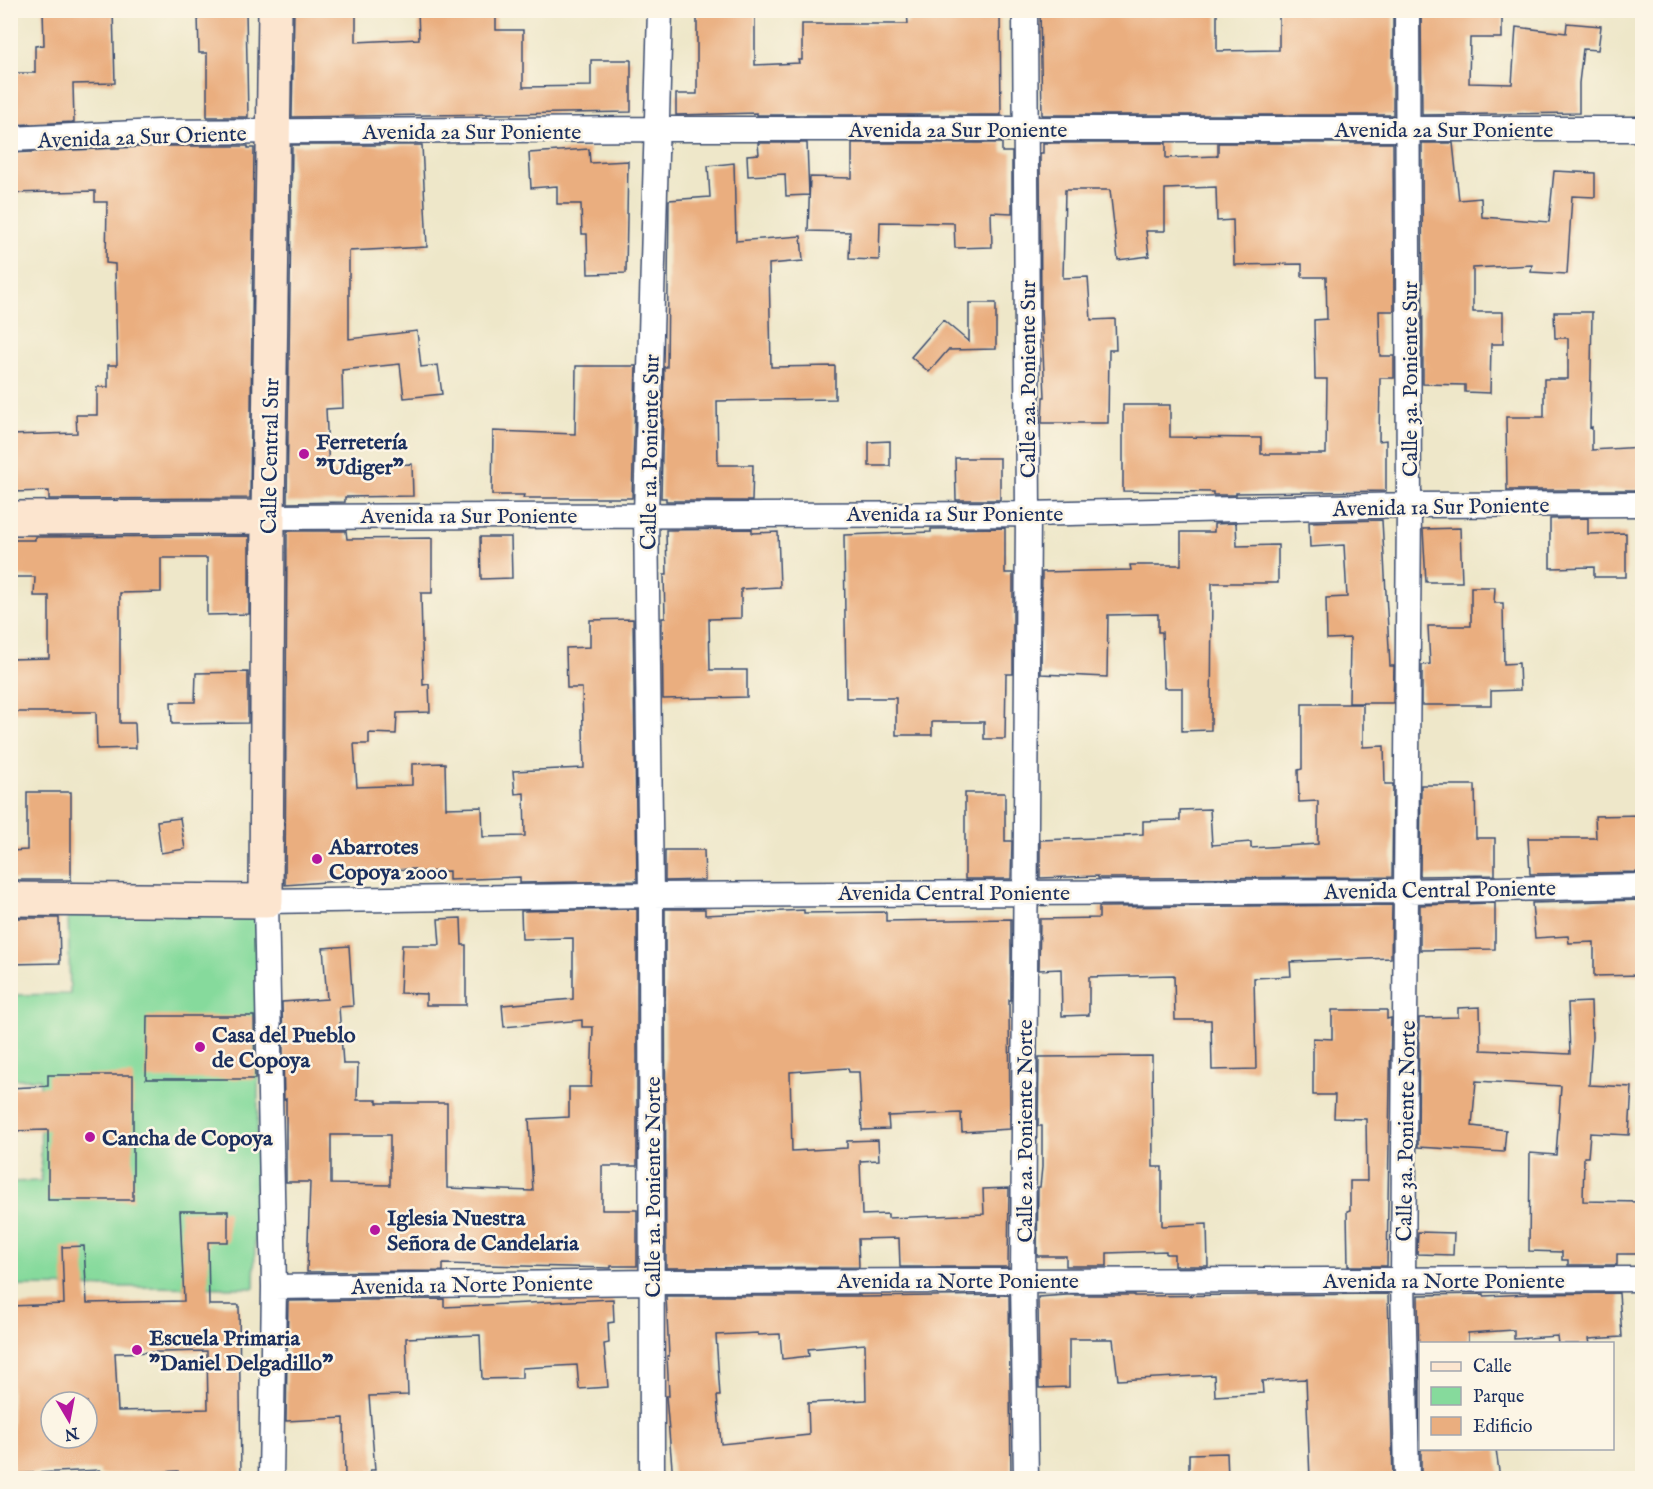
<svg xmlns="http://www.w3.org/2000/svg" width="1653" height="1489" font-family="'IM FELL English',serif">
  <rect width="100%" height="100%" fill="#fcf5e5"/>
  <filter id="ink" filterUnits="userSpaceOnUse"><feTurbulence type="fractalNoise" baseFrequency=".0167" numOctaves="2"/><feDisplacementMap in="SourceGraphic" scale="12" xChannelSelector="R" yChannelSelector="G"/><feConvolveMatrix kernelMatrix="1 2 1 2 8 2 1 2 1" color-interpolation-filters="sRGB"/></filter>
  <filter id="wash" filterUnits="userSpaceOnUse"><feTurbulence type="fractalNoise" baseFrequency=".008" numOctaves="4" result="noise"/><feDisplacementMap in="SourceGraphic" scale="24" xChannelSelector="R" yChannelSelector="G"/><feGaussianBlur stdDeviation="1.35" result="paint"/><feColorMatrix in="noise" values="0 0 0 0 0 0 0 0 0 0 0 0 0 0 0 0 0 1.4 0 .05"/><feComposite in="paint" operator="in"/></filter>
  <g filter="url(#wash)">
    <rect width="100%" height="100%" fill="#eee7c9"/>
    <path fill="#86da9c" stroke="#50847d" stroke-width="1.5" d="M 262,909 L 254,1288 L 11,1286 L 11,1182 L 41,1181 L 40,1079 L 11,1079 L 10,995 L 70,994 L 68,912 Z"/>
    <g id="blocks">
      <path fill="#eaae7f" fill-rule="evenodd" d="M 43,10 L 113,10 L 115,83 L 73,84 L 74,122 L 10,125 L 10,73 L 35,73 L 35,46 L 44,45 Z
        M 219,10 L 246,10 L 248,117 L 207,117 L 207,53 L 199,53 L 198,15 L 219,15 Z
        M 356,10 L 356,42 L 419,39 L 418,10 L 496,10 L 496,30 L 523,30 L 523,87 L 591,86 L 591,60 L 631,60 L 631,112 L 292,117 L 294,11 Z
        M 697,10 L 755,10 L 755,65 L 799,63 L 798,60 L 802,60 L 802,24 L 908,24 L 907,10 L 1000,10 L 1001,115 L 757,115 L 757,113 L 676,115 L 676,94 L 697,94 Z
        M 1040,10 L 1217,10 L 1217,51 L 1279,50 L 1279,10 L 1393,10 L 1393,115 L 1042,115 Z
        M 1421,10 L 1502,10 L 1502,38 L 1470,38 L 1469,83 L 1512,84 L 1516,27 L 1566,33 L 1567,23 L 1601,26 L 1598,50 L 1583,49 L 1579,83 L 1579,113 L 1422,115 Z
        M 758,143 L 807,143 L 809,195 L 786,196 L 785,174 L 748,176 L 747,155 L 759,154 Z
        M 852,143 L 1002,143 L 1002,152 L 1012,152 L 1012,213 L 991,212 L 992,247 L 955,248 L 954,223 L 880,222 L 879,260 L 849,259 L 850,232 L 808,231 L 810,177 L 852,178 Z
        M 1043,143 L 1166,143 L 1166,158 L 1216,156 L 1218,155 L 1218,143 L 1393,143 L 1394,311 L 1379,311 L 1380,356 L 1394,356 L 1394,378 L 1380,378 L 1379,441 L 1386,440 L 1386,491 L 1236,493 L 1236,495 L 1213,495 L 1213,492 L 1123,491 L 1123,405 L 1170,405 L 1170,437 L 1261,438 L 1261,454 L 1326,454 L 1327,379 L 1315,379 L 1314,320 L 1327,319 L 1326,277 L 1302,277 L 1302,264 L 1234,265 L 1233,220 L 1217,221 L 1216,187 L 1165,189 L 1165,231 L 1146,231 L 1149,256 L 1118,260 L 1110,190 L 1065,190 L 1063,278 L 1088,277 L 1091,320 L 1115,319 L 1116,350 L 1109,350 L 1108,423 L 1042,423 L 1043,397 L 1045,397 L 1041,308 L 1040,153 L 1043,153 Z
        M 1422,143 L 1453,143 L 1459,200 L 1481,198 L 1482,217 L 1549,222 L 1554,171 L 1595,173 L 1595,197 L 1572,196 L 1567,274 L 1531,272 L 1532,265 L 1473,268 L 1473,312 L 1503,312 L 1503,344 L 1491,344 L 1490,393 L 1465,392 L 1465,385 L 1423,384 Z
        M 292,145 L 422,145 L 427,247 L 349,251 L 349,339 L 417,331 L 421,367 L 438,365 L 442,394 L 404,398 L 400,364 L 342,370 L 343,408 L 326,409 L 329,472 L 387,471 L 387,465 L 412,464 L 413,496 L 345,497 L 345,502 L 287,503 Z
        M 163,146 L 248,146 L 248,148 L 254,148 L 250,498 L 49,499 L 49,491 L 10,492 L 10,435 L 77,433 L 76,415 L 97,415 L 97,387 L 108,387 L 108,365 L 117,365 L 115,264 L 106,263 L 107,202 L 95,202 L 95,191 L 10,193 L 10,153 Z
        M 589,149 L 590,163 L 628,161 L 626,273 L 588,274 L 587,234 L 582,234 L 581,204 L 557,204 L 557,186 L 531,188 L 529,153 Z
        M 734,163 L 736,241 L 801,236 L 803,261 L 769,264 L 771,367 L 835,366 L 835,399 L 717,401 L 718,465 L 753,465 L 752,501 L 666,501 L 666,498 L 661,498 L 664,367 L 667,367 L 669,200 L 710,197 L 708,166 Z
        M 969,303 L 996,303 L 996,349 L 948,350 L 929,372 L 911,357 L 943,320 L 969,342 Z
        M 1554,312 L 1592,312 L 1590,428 L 1592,427 L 1592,450 L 1642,447 L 1642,490 L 1507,490 L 1506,417 L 1544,417 L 1544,379 L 1568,379 L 1568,338 L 1555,338 Z
        M 576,366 L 636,366 L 632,498 L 523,498 L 524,495 L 492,495 L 493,431 L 575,434 Z
        M 890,441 L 890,466 L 869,466 L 869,442 Z
        M 955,458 L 1000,458 L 1000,500 L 956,500 Z
        M 1588,518 L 1588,534 L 1626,533 L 1626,577 L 1594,577 L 1594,567 L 1550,568 L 1550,519 Z
        M 1382,520 L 1390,666 L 1394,666 L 1393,703 L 1349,703 L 1350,638 L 1327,639 L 1326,598 L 1347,597 L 1344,545 L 1310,547 L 1309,522 Z
        M 1236,523 L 1237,546 L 1278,545 L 1278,583 L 1212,583 L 1211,730 L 1182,731 L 1182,688 L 1164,688 L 1162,632 L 1158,632 L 1158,614 L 1108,615 L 1107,677 L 1041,674 L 1042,572 L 1131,570 L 1130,565 L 1181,565 L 1181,532 L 1214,532 L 1214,524 Z
        M 1005,528 L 1005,573 L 1013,573 L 1013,674 L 1006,674 L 1005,739 L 984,739 L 984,722 L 932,722 L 932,735 L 896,735 L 896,698 L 846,698 L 844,535 L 931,532 L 931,529 Z
        M 1460,528 L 1462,582 L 1426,582 L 1423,529 Z
        M 752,529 L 752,533 L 778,532 L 780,587 L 741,589 L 741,618 L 709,619 L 710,670 L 747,670 L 747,697 L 663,699 L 662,618 L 665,618 L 664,575 L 667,575 L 666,530 Z
        M 287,531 L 346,531 L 347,539 L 432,538 L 432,593 L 421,593 L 423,685 L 429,684 L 430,712 L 397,713 L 396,734 L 369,733 L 369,744 L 354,744 L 357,787 L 412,785 L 412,764 L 445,763 L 446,808 L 482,807 L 483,837 L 525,836 L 524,793 L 515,794 L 513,771 L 584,768 L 582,688 L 567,688 L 566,648 L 590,647 L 590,620 L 633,619 L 637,881 L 520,883 L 520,877 L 449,880 L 449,871 L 415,872 L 415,869 L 353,871 L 353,880 L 285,885 Z
        M 249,536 L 249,614 L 207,615 L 207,558 L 161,558 L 161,592 L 120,593 L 120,723 L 135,723 L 136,748 L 97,749 L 96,712 L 12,712 L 11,659 L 49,658 L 49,596 L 34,596 L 35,577 L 10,577 L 10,540 L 35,540 L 35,537 Z
        M 480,537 L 511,537 L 512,578 L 481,579 Z
        M 1471,587 L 1495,587 L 1494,603 L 1503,603 L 1504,664 L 1519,663 L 1520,690 L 1491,691 L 1491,705 L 1422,705 L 1422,665 L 1430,664 L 1428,626 L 1471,626 Z
        M 248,672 L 248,723 L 172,724 L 171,702 L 195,702 L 196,673 Z
        M 1302,704 L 1363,704 L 1363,747 L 1384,746 L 1385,784 L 1393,784 L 1392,877 L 1098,878 L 1098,876 L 1040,878 L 1040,840 L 1124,837 L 1124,835 L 1143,834 L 1143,821 L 1180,820 L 1180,810 L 1210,809 L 1212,845 L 1251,842 L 1251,848 L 1318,844 L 1318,801 L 1299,802 L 1298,770 L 1302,769 Z
        M 1421,785 L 1475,785 L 1476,838 L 1495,838 L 1495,875 L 1420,876 Z
        M 27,792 L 71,792 L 71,880 L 10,880 L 10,851 L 27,850 Z
        M 965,793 L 1005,793 L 1005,841 L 1012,841 L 1011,879 L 965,879 Z
        M 1642,815 L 1642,872 L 1530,874 L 1528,838 L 1596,838 L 1595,816 Z
        M 180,818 L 185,849 L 161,853 L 157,821 Z
        M 665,850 L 704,850 L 705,880 L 665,881 Z
        M 1642,900 L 1642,975 L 1594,976 L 1594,942 L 1569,943 L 1568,936 L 1535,938 L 1532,903 Z
        M 1495,903 L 1495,949 L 1420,950 L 1420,905 Z
        M 1392,905 L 1391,958 L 1290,962 L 1291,976 L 1254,978 L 1256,1069 L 1212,1070 L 1211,1020 L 1175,1020 L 1174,975 L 1089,977 L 1089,1015 L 1062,1016 L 1061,969 L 1039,970 L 1040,919 L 1099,918 L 1099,907 Z
        M 637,909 L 637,1166 L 602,1166 L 602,1210 L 637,1210 L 637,1266 L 611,1266 L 611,1268 L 443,1264 L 443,1271 L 307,1272 L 310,1182 L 286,1182 L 286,1099 L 284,1100 L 282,1002 L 327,999 L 323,948 L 349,946 L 353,1006 L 339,1007 L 343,1064 L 358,1064 L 357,1100 L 377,1100 L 377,1103 L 447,1103 L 447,1188 L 533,1191 L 529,1119 L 569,1117 L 569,1087 L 591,1087 L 593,1027 L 582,1027 L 582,1020 L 504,1027 L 502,1005 L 573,999 L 573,938 L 522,939 L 521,911 ZM 331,1135 L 390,1135 L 390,1185 L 331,1184 Z
        M 665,909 L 705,909 L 705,915 L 804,910 L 804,913 L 886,912 L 886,921 L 1011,919 L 1011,1000 L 1009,1000 L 1010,1129 L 962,1132 L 961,1113 L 888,1116 L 889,1129 L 862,1130 L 859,1072 L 849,1072 L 848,1068 L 790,1072 L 792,1151 L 847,1148 L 847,1141 L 878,1140 L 879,1160 L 860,1161 L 862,1215 L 888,1214 L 888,1218 L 984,1214 L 983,1189 L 1009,1188 L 1008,1267 L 900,1267 L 899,1238 L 858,1239 L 859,1267 L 666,1268 Z
        M 10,918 L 59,918 L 60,963 L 10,964 Z
        M 461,918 L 462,945 L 466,945 L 466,1005 L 426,1005 L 426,994 L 400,993 L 402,945 L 440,945 L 438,919 Z
        M 1591,1002 L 1592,1037 L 1589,1085 L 1632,1087 L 1629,1135 L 1590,1133 L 1588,1157 L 1584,1157 L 1583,1201 L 1642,1202 L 1642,1254 L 1617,1254 L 1617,1265 L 1568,1265 L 1568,1260 L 1562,1260 L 1562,1252 L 1529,1251 L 1530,1153 L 1556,1155 L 1561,1086 L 1476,1081 L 1472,1126 L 1506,1130 L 1504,1152 L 1418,1147 L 1419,1018 L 1458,1017 L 1458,1008 L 1480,1007 L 1481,1050 L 1570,1054 L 1568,1003 Z
        M 1332,1010 L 1387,1010 L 1387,1019 L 1391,1018 L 1387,1266 L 1348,1266 L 1347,1211 L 1350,1210 L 1350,1181 L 1367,1181 L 1366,1119 L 1334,1118 L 1335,1095 L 1313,1095 L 1313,1038 L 1332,1039 Z
        M 147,1016 L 254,1016 L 255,1079 L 146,1079 Z
        M 1152,1056 L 1153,1167 L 1162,1167 L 1162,1226 L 1207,1224 L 1208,1266 L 1174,1266 L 1174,1254 L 1166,1254 L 1166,1251 L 1107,1253 L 1107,1266 L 1066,1266 L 1066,1256 L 1037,1256 L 1038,1187 L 1040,1187 L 1042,1167 L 1042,1126 L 1038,1126 L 1039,1057 Z
        M 48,1075 L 133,1075 L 133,1200 L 48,1200 L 48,1130 L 10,1131 L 10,1088 L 48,1086 Z
        M 180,1211 L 228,1211 L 228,1242 L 208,1242 L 209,1305 L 239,1305 L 241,1479 L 178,1479 L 178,1471 L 100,1475 L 100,1470 L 13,1474 L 10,1306 L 64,1304 L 62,1247 L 84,1246 L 87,1303 L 184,1301 ZM 207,1351 L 208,1409 L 118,1411 L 115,1353 ZM 51,1402 L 87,1402 L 87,1438 L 51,1438 Z
        M 1418,1232 L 1454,1233 L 1453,1255 L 1417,1254 Z
        M 1619,1293 L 1622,1337 L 1589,1339 L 1590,1344 L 1558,1344 L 1557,1336 L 1514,1339 L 1514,1330 L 1468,1333 L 1468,1344 L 1420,1344 L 1420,1441 L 1418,1295 L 1484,1294 L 1484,1296 L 1530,1294 Z
        M 1388,1294 L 1393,1479 L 1310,1479 L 1306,1379 L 1262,1381 L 1263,1393 L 1215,1396 L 1214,1375 L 1118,1380 L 1113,1339 L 1069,1339 L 1069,1387 L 1039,1388 L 1038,1297 L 1067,1295 L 1134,1295 L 1134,1296 Z
        M 1009,1295 L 1011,1479 L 673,1479 L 666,1396 L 669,1396 L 667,1356 L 669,1356 L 666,1296 L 860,1296 L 860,1297 ZM 758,1333 L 758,1335 L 780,1334 L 782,1359 L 809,1356 L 808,1349 L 865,1344 L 866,1400 L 808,1403 L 809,1435 L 721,1444 L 717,1396 L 720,1396 L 716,1335 Z
        M 444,1299 L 444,1307 L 613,1299 L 614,1322 L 608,1323 L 609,1343 L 604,1344 L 608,1387 L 579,1389 L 577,1365 L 522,1368 L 522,1378 L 482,1379 L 480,1335 L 406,1338 L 408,1395 L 369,1396 L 375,1470 L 370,1470 L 370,1479 L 345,1479 L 344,1418 L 286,1421 L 288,1301 Z
        M 1421,1449 L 1496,1449 L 1500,1479 L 1421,1479 Z
        M 1227,1453 L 1228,1479 L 1189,1479 L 1189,1454 Z"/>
    </g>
  </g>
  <g filter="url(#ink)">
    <use href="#blocks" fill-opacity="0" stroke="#3b4b6e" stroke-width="1.5"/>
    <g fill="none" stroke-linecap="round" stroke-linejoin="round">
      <defs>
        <path id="street" d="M 1025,10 L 1028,514 L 1023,1280 L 1026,1478
          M 1407,10 L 1409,505 L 1403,1280 L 1407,1478
          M 10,139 L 158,132 L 657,129 L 1642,129
          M 268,517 L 1028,514 L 1409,505 L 1642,504
          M 274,1287 L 652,1282 L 1642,1279
          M 271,1478 L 274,1287 L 266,901 L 651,895 L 1407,891 L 1642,886
          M 652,1478 L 651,895 L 646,514 L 660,10"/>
        <path id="secondary" d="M 10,518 L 268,517
          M 10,899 L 266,901 L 268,517 L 275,10"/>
      </defs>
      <use href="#street" stroke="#3b4b6e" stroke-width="27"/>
      <use href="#secondary" stroke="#3b4b6e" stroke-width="36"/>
      <use href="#street" stroke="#fff" stroke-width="24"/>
      <use href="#secondary" stroke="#fce5cf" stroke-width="33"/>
    </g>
  </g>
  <g fill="#b5179e" stroke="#fcf5e5" stroke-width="2">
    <circle cx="304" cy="454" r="6"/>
    <circle cx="317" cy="859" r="6"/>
    <circle cx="200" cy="1047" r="6"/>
    <circle cx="90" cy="1137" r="6"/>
    <circle cx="375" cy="1230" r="6"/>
    <circle cx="137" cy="1350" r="6"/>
  </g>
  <g text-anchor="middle" stroke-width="5" stroke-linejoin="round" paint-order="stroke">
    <g font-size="22" fill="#1b2f5e" stroke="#fcf5e5">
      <text x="958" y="137">Avenida 2a Sur Poniente</text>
      <text x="1444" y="137">Avenida 2a Sur Poniente</text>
      <text x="472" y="139">Avenida 2a Sur Poniente</text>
      <text transform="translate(142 136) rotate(-2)" y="8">Avenida 2a Sur Oriente</text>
      <text transform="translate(1027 379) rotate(-90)" y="8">Calle 2a. Poniente Sur</text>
      <text transform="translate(1409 379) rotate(-90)" y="8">Calle 3a. Poniente Sur</text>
      <text transform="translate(649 452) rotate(-89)" y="8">Calle 1a. Poniente Sur</text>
      <text transform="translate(269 456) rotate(-89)" y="8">Calle Central Sur</text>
      <text transform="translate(1441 506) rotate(-1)" y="8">Avenida 1a Sur Poniente</text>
      <text x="955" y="521">Avenida 1a Sur Poniente</text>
      <text x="469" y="523">Avenida 1a Sur Poniente</text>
      <text transform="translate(1440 889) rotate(-1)" y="8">Avenida Central Poniente</text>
      <text x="954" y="900">Avenida Central Poniente</text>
      <text transform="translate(1024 1131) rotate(-90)" y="8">Calle 2a. Poniente Norte</text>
      <text transform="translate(1405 1131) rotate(-89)" y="8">Calle 3a. Poniente Norte</text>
      <text transform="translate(652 1187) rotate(-90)" y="8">Calle 1a. Poniente Norte</text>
      <text x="958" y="1288">Avenida 1a Norte Poniente</text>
      <text x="1444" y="1288">Avenida 1a Norte Poniente</text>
      <text transform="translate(472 1284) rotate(-1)" y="8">Avenida 1a Norte Poniente</text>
    </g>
    <g font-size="22" font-weight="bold" fill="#1b2f5e" stroke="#fcf5e5" text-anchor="start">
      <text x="316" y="449">Ferretería<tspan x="316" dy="25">"Udiger"</tspan></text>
      <text x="329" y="854">Abarrotes<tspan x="329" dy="25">Copoya 2000</tspan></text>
      <text x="212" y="1042">Casa del Pueblo<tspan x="212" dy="25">de Copoya</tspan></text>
      <text x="102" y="1145">Cancha de Copoya</text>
      <text x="387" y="1225">Iglesia Nuestra<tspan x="387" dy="25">Señora de Candelaria</tspan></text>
      <text x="149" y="1345">Escuela Primaria<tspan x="149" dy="25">"Daniel Delgadillo"</tspan></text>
    </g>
  </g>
  <rect width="1653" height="1489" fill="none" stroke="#fcf5e5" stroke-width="36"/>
  <rect x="1419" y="1342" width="195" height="108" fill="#fcf5e5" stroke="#a2a6af" stroke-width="1.5"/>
  <rect x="1431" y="1362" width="30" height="9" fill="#fce5cf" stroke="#a2a6af" stroke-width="1.5"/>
  <text x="1473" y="1372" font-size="18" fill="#1b2f5e">Calle</text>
  <rect x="1431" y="1387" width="30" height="18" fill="#86da9c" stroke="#a2a6af" stroke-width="1.5"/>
  <text x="1473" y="1402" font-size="18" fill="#1b2f5e">Parque</text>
  <rect x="1431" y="1417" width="30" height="18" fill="#eaae7f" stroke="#a2a6af" stroke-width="1.5"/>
  <text x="1473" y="1432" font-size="18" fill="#1b2f5e">Edificio</text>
  <g transform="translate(69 1420) rotate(170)"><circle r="28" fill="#fcf5e5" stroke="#a2a6af" stroke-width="1.5"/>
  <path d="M0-4.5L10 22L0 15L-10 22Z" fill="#b5179e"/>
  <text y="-9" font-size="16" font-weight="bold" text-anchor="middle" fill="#1b2f5e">N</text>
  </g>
</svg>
